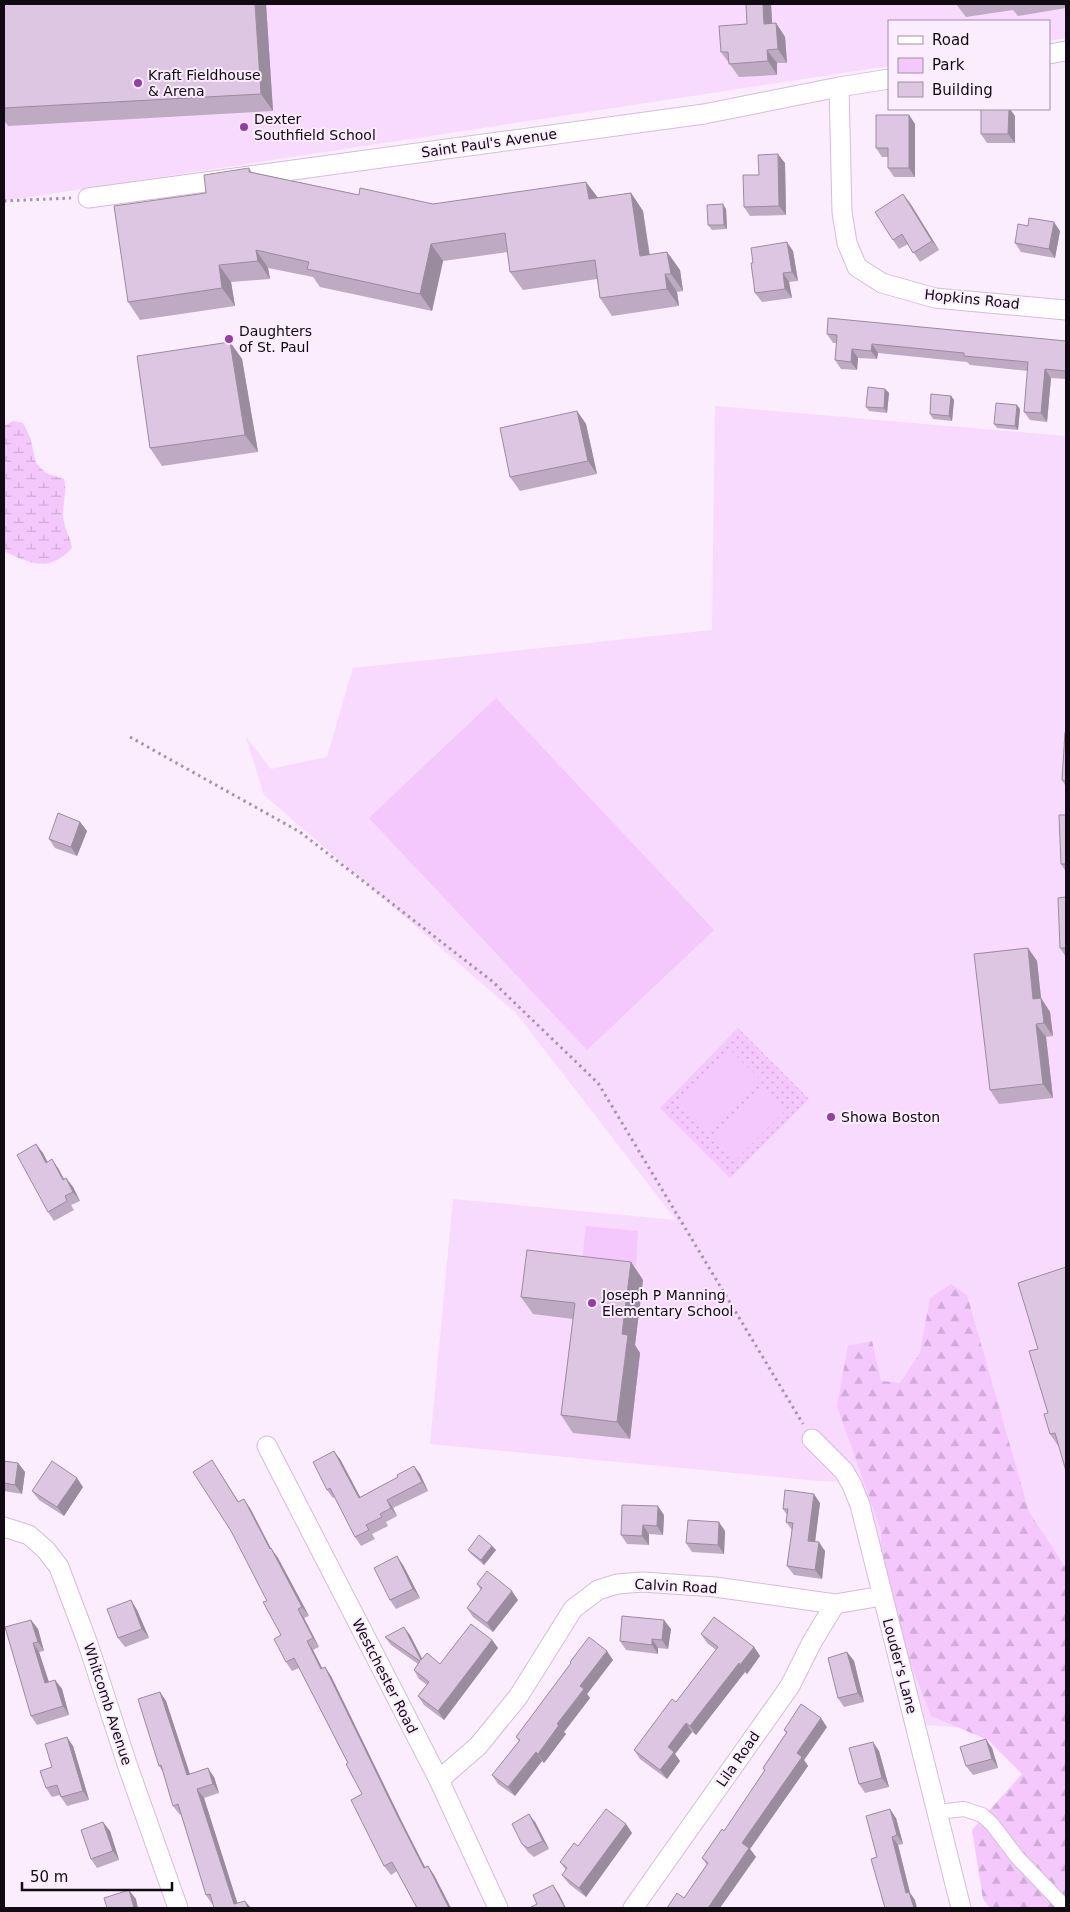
<svg xmlns="http://www.w3.org/2000/svg" width="1070" height="1912" font-family="'DejaVu Sans',sans-serif">
  <defs>
    <pattern id="green-dots" width="8" height="8" patternUnits="userSpaceOnUse" patternTransform="scale(1.25)"><rect width="8" height="8" fill="#f4c8fd"/><path d="M2 2h.1M6 6h.1" fill="none" stroke="#d0aad8" stroke-width="1.8" stroke-linecap="round"/></pattern>
    <pattern id="forest-firs" width="22" height="20" patternUnits="userSpaceOnUse" patternTransform="scale(1.25)"><rect width="22" height="20" fill="#f4c8fd"/><path d="M5 1l3.5 6h-7zM16 11l3.5 6h-7z" fill="#d0aad8"/></pattern>
    <pattern id="wetland-marsh" width="20" height="14" patternUnits="userSpaceOnUse" patternTransform="scale(1.25)"><rect width="20" height="14" fill="#f4c8fd"/><path d="M1 5h8M5 5V1M11 12h8M15 12V8" fill="none" stroke="#d0aad8"/></pattern>
  </defs>
  <rect width="100%" height="100%" fill="#fbecfe"/>
  <path fill="#f7dafd" d="M 4,4 L 1066,4 L 1066,38 L 1049,41 L 1049,21 L 889,21 L 889,66 L 4,201 Z
    M 715,406 L 1066,436 L 1066,1735 L 926,1725 L 862,1482 L 819,1481 L 430,1444 L 453,1199 L 676,1220 L 516,1013 L 264,795 L 246,737 L 271,769 L 327,757 L 353,668 L 712,630 Z"/>
  <path fill="url(#green-dots)" d="M 738,1028 L 809,1099 L 730,1178 L 660,1108 Z"/>
  <path fill="url(#forest-firs)" d="M 951,1284 L 967,1295 L 1029,1512 L 1066,1568 L 1066,1908 L 990,1908 L 983,1899 L 972,1830 L 1022,1774 L 988,1740 L 931,1716 L 881,1587 L 881,1531 L 837,1406 L 848,1346 L 872,1341 L 881,1381 L 900,1383 L 920,1353 L 930,1298 Z"/>
  <path fill="url(#wetland-marsh)" d="M 13,421 L 23,423 L 30,437 L 36,463 L 46,473 L 64,479 C 68,494 60,508 64,522 C 66,532 70,537 72,548 C 49,573 31,564 4,551 L 4,426 Z"/>
  <path fill="#f4c8fd" d="M 496,698 L 714,930 L 587,1050 L 369,818 Z
    M 729,1049 L 762,1081 L 708,1135 L 676,1103 Z
    M 764,1087 L 786,1110 L 736,1160 L 714,1137 Z
    M 586,1226 L 638,1231 L 636,1266 L 582,1261 Z"/>
  <g fill="none" stroke-linecap="round" stroke-linejoin="round">
    <defs>
      <path id="pedestrian" d="M 937,1812 L 964,1809 L 982,1815 L 992,1824 L 1017,1857 L 1066,1908"/>
      <path id="minor" d="M 1049,54 L 1066,51
        M 839,87 L 842,212 L 847,243 L 857,267 L 882,283 L 935,298 L 1066,310
        M 88,198 L 704,114 L 839,87 L 889,79
        M 812,1439 L 844,1471 L 852,1485 L 860,1505 L 961,1908
        M 267,1446 L 439,1780 L 498,1908
        M 4,1527 L 29,1535 L 46,1550 L 59,1567 L 88,1644 L 127,1764 L 178,1908
        M 439,1780 L 478,1746 L 518,1697 L 573,1609 L 598,1590 L 617,1584 L 643,1582 L 715,1587 L 835,1604 L 882,1596
        M 633,1908 L 790,1686 L 812,1642 L 835,1604"/>
    </defs>
    <use href="#pedestrian" stroke="#d4bdd9" stroke-width="16"/>
    <use href="#minor" stroke="#d4bdd9" stroke-width="21"/>
    <path stroke="#a397a6" stroke-width="3" stroke-dasharray="2.5 4" stroke-linecap="butt" d="M 4,201 L 71,198
      M 130,737 L 300,832 L 493,982 L 598,1083 L 803,1424"/>
    <use href="#pedestrian" stroke="#fff" stroke-width="14"/>
    <use href="#minor" stroke="#fff" stroke-width="19"/>
  </g>
  <path fill="#beaac2" d="M 4,4 L 266,4 L 273,111 L 8,126 L 4,120 Z
    M 746,4 L 771,4 L 772,24 L 776,23 L 785,37 L 787,63 L 777,63 L 777,75 L 739,77 L 721,52 L 747,24 Z
    M 956,4 L 1066,4 L 1066,8 L 1018,16 L 1013,10 L 966,17 Z
    M 909,115 L 915,124 L 915,177 L 894,177 L 888,168 L 888,157 L 882,157 L 876,148 Z
    M 1015,116 L 1015,143 L 987,143 L 981,134 Z
    M 785,163 L 786,215 L 750,216 L 744,207 L 759,175 Z
    M 249,168 L 252,172 L 359,195 L 433,204 L 598,198 L 631,193 L 643,211 L 650,255 L 667,252 L 680,270 L 683,291 L 677,292 L 679,306 L 612,316 L 600,298 L 597,279 L 523,290 L 510,272 L 508,252 L 443,261 L 432,311 L 320,287 L 313,277 L 268,268 L 270,279 L 231,282 L 235,306 L 140,320 L 128,302 L 206,193 Z
    M 910,203 L 939,250 L 920,262 L 908,244 L 899,249 L 893,240 Z
    M 726,209 L 727,229 L 712,230 L 708,225 Z
    M 1060,231 L 1055,258 L 1021,252 L 1015,243 Z
    M 793,251 L 798,281 L 789,282 L 792,298 L 762,302 L 755,293 Z
    M 827,334 L 1066,341 L 1066,379 L 1051,378 L 1047,422 L 1030,420 L 1024,412 L 1028,371 L 970,365 L 967,362 L 878,353 L 877,359 L 858,358 L 857,370 L 841,369 L 835,360 L 837,343 L 833,343 Z
    M 230,342 L 242,359 L 258,452 L 162,466 L 150,448 Z
    M 885,389 L 889,393 L 887,413 L 869,411 L 866,407 Z
    M 951,396 L 954,400 L 952,421 L 933,419 L 930,414 Z
    M 1020,409 L 1018,430 L 997,428 L 994,424 Z
    M 577,411 L 586,424 L 597,474 L 520,491 L 510,477 Z
    M 1066,732 L 1066,787 L 1062,780 Z
    M 1066,815 L 1066,872 L 1061,864 Z
    M 80,822 L 87,831 L 77,856 L 55,848 L 49,839 Z
    M 1066,897 L 1066,957 L 1060,948 Z
    M 1028,948 L 1037,961 L 1041,998 L 1050,1012 L 1053,1036 L 1046,1037 L 1053,1098 L 999,1104 L 990,1090 Z
    M 36,1144 L 47,1162 L 58,1168 L 64,1179 L 66,1178 L 73,1187 L 80,1201 L 71,1205 L 74,1210 L 54,1221 L 48,1212 Z
    M 631,1262 L 643,1280 L 635,1345 L 640,1353 L 630,1439 L 573,1433 L 561,1415 L 573,1319 L 533,1314 L 521,1297 Z
    M 1066,1267 L 1059,1447 L 1050,1434 L 1048,1413 L 1038,1349 Z
    M 340,1459 L 360,1497 L 398,1477 L 414,1466 L 420,1474 L 428,1491 L 393,1508 L 397,1516 L 386,1522 L 388,1526 L 372,1534 L 375,1539 L 361,1546 L 355,1537 L 335,1497 L 333,1498 L 327,1490 Z
    M 212,1460 L 239,1502 L 250,1508 L 271,1549 L 278,1558 L 309,1616 L 304,1618 L 319,1647 L 313,1650 L 322,1668 L 325,1667 L 331,1676 L 404,1826 L 425,1867 L 428,1866 L 434,1875 L 451,1908 L 417,1908 L 397,1871 L 391,1875 L 384,1866 L 362,1794 L 348,1763 L 299,1668 L 292,1671 L 286,1662 L 281,1635 Z
    M 4,1461 L 18,1463 L 25,1472 L 22,1494 L 4,1491 Z
    M 83,1487 L 64,1516 L 39,1500 L 32,1491 Z
    M 820,1503 L 815,1542 L 825,1551 L 822,1579 L 794,1575 L 787,1566 L 792,1530 L 786,1522 L 787,1515 L 783,1509 Z
    M 664,1515 L 663,1535 L 649,1534 L 649,1545 L 627,1544 L 621,1535 Z
    M 725,1531 L 724,1554 L 692,1552 L 686,1543 Z
    M 492,1546 L 496,1550 L 484,1565 L 471,1554 L 468,1550 Z
    M 403,1565 L 420,1598 L 396,1609 L 390,1600 Z
    M 477,1584 L 518,1600 L 493,1632 L 473,1617 L 467,1608 L 481,1590 Z
    M 131,1600 L 137,1610 L 149,1638 L 125,1647 L 118,1638 Z
    M 31,1620 L 38,1629 L 44,1651 L 39,1652 L 49,1682 L 55,1680 L 62,1689 L 69,1715 L 37,1725 L 31,1716 Z
    M 671,1629 L 668,1649 L 658,1648 L 658,1654 L 626,1650 L 620,1641 Z
    M 701,1634 L 754,1647 L 760,1656 L 747,1674 L 745,1672 L 696,1735 L 692,1732 L 675,1754 L 680,1761 L 667,1779 L 640,1759 L 634,1750 L 676,1702 L 716,1650 L 707,1643 Z
    M 410,1635 L 422,1659 L 440,1664 L 492,1640 L 498,1648 L 444,1720 L 424,1705 L 418,1696 L 427,1685 L 419,1679 L 414,1670 L 418,1664 L 391,1645 L 385,1637 Z
    M 847,1652 L 854,1661 L 864,1702 L 844,1707 L 838,1698 Z
    M 613,1660 L 587,1694 L 590,1698 L 564,1732 L 566,1734 L 544,1763 L 542,1761 L 515,1796 L 498,1784 L 492,1775 L 519,1741 L 516,1737 L 571,1664 L 570,1662 Z
    M 160,1692 L 166,1701 L 190,1774 L 214,1777 L 219,1793 L 204,1798 L 237,1903 L 251,1908 L 212,1904 L 206,1895 L 181,1814 L 180,1815 L 173,1806 L 163,1772 L 159,1766 Z
    M 827,1727 L 804,1760 L 808,1766 L 750,1849 L 756,1857 L 684,1898 L 707,1865 L 702,1858 L 724,1831 L 764,1771 L 763,1768 L 786,1733 L 784,1730 Z
    M 73,1746 L 89,1800 L 67,1806 L 61,1797 L 60,1795 L 52,1797 L 46,1788 L 52,1767 Z
    M 992,1748 L 998,1768 L 973,1775 L 966,1766 Z
    M 879,1751 L 889,1787 L 865,1793 L 859,1784 Z
    M 896,1818 L 903,1844 L 898,1845 L 910,1893 L 915,1900 L 877,1857 Z
    M 535,1822 L 549,1849 L 534,1857 L 528,1852 L 522,1844 Z
    M 626,1824 L 632,1833 L 586,1897 L 569,1884 L 562,1875 L 566,1870 L 560,1862 L 578,1846 Z
    M 110,1831 L 119,1860 L 97,1868 L 91,1859 Z"/>
  <path fill="#9b8b9e" d="M 255,4 L 266,4 L 273,111 L 261,94 Z
    M 763,4 L 771,4 L 773,38 L 764,24 Z
    M 776,23 L 785,37 L 787,63 L 778,49 Z
    M 767,50 L 777,63 L 777,75 L 768,61 Z
    M 1009,109 L 1010,109 L 1015,116 L 1015,143 L 1008,134 Z
    M 909,115 L 915,124 L 915,177 L 909,168 Z
    M 778,154 L 785,163 L 786,215 L 779,206 Z
    M 586,182 L 599,199 L 589,199 Z
    M 631,193 L 643,211 L 652,274 L 640,256 Z
    M 903,194 L 910,203 L 939,250 L 932,241 Z
    M 723,204 L 726,209 L 727,229 L 724,225 Z
    M 1054,222 L 1060,231 L 1055,258 L 1049,249 Z
    M 787,242 L 793,251 L 798,281 L 792,272 Z
    M 431,244 L 443,261 L 432,311 L 420,294 Z
    M 256,250 L 268,268 L 270,279 L 258,261 Z
    M 667,252 L 680,270 L 683,291 L 671,274 Z
    M 219,265 L 231,282 L 235,306 L 222,288 Z
    M 783,273 L 789,282 L 792,298 L 785,289 Z
    M 665,274 L 677,292 L 679,306 L 667,289 Z
    M 230,342 L 242,359 L 258,452 L 245,435 Z
    M 872,344 L 878,353 L 877,359 L 871,351 Z
    M 852,349 L 858,358 L 857,370 L 851,362 Z
    M 1045,369 L 1051,378 L 1047,422 L 1041,413 Z
    M 885,389 L 889,393 L 887,413 L 884,408 Z
    M 951,396 L 954,400 L 952,421 L 949,416 Z
    M 1017,405 L 1020,409 L 1018,430 L 1015,426 Z
    M 577,411 L 586,424 L 597,474 L 588,461 Z
    M 80,822 L 87,831 L 77,856 L 71,847 Z
    M 1028,948 L 1037,961 L 1041,998 L 1050,1012 L 1053,1036 L 1044,1023 L 1033,999 Z
    M 1036,1024 L 1046,1037 L 1053,1098 L 1043,1084 Z
    M 36,1144 L 43,1153 L 53,1172 L 46,1163 Z
    M 52,1159 L 58,1168 L 69,1189 L 63,1180 Z
    M 66,1178 L 73,1187 L 80,1201 L 73,1192 Z
    M 631,1262 L 643,1280 L 635,1345 L 640,1353 L 630,1439 L 617,1422 L 622,1334 Z
    M 334,1451 L 340,1459 L 365,1506 L 359,1498 Z
    M 18,1463 L 25,1472 L 22,1494 L 15,1485 Z
    M 414,1466 L 420,1474 L 428,1491 L 422,1482 Z
    M 77,1478 L 83,1487 L 64,1516 L 57,1507 Z
    M 814,1494 L 820,1503 L 814,1550 L 808,1541 Z
    M 244,1499 L 250,1508 L 276,1558 L 270,1549 Z
    M 387,1500 L 393,1508 L 397,1516 L 391,1508 Z
    M 658,1506 L 664,1515 L 663,1535 L 657,1526 Z
    M 719,1522 L 725,1531 L 724,1554 L 718,1545 Z
    M 643,1525 L 649,1534 L 649,1545 L 642,1536 Z
    M 819,1542 L 825,1551 L 822,1579 L 815,1570 Z
    M 492,1546 L 496,1550 L 484,1565 L 481,1560 Z
    M 271,1548 L 278,1558 L 309,1616 L 302,1607 Z
    M 397,1556 L 403,1565 L 420,1598 L 413,1589 Z
    M 512,1591 L 518,1600 L 493,1632 L 487,1623 Z
    M 131,1600 L 137,1610 L 149,1638 L 142,1629 Z
    M 298,1609 L 304,1618 L 319,1647 L 313,1638 Z
    M 31,1620 L 38,1629 L 44,1651 L 38,1642 Z
    M 664,1620 L 671,1629 L 668,1649 L 662,1640 Z
    M 404,1627 L 410,1635 L 427,1668 L 421,1660 Z
    M 652,1639 L 658,1648 L 658,1654 L 652,1645 Z
    M 492,1640 L 498,1648 L 444,1720 L 438,1711 Z
    M 307,1641 L 313,1650 L 327,1678 L 321,1669 Z
    M 33,1643 L 39,1652 L 52,1692 L 45,1683 Z
    M 754,1647 L 760,1656 L 747,1674 L 740,1665 Z
    M 607,1651 L 613,1660 L 587,1694 L 590,1698 L 564,1732 L 566,1734 L 544,1763 L 538,1754 L 580,1686 Z
    M 847,1652 L 854,1661 L 864,1702 L 858,1693 Z
    M 739,1663 L 745,1672 L 696,1735 L 690,1726 Z
    M 325,1667 L 331,1676 L 404,1826 L 430,1877 L 424,1868 L 398,1817 Z
    M 55,1680 L 62,1689 L 69,1715 L 63,1706 Z
    M 160,1692 L 166,1701 L 193,1784 L 187,1775 Z
    M 821,1718 L 827,1727 L 804,1760 L 808,1766 L 750,1849 L 756,1857 L 720,1908 L 708,1908 L 742,1843 L 797,1753 Z
    M 686,1723 L 692,1732 L 675,1754 L 680,1761 L 667,1779 L 660,1770 L 668,1747 Z
    M 67,1737 L 73,1746 L 89,1800 L 83,1791 Z
    M 986,1739 L 992,1748 L 998,1768 L 992,1759 Z
    M 873,1742 L 879,1751 L 889,1787 L 882,1778 Z
    M 536,1752 L 542,1761 L 515,1796 L 508,1787 Z
    M 208,1768 L 214,1777 L 219,1793 L 213,1784 Z
    M 197,1789 L 204,1798 L 239,1908 L 234,1904 Z
    M 890,1809 L 896,1818 L 903,1844 L 897,1835 Z
    M 529,1814 L 535,1822 L 549,1849 L 543,1841 Z
    M 103,1822 L 110,1831 L 119,1860 L 113,1851 Z
    M 626,1824 L 632,1833 L 586,1897 L 579,1888 Z
    M 892,1837 L 898,1845 L 910,1893 L 915,1900 L 917,1908 L 914,1908 L 906,1893 Z
    M 428,1866 L 434,1875 L 451,1908 L 449,1908 Z
    M 553,1885 L 559,1894 L 566,1908 L 565,1908 Z
    M 129,1890 L 136,1899 L 138,1908 L 134,1908 Z
    M 245,1901 L 251,1908 L 248,1908 Z"/>
  <path fill="#ddc6e2" stroke="#9b8b9e" d="M 4,4 L 255,4 L 261,94 L 4,108 Z
    M 746,4 L 763,4 L 764,24 L 776,23 L 778,49 L 767,50 L 768,61 L 729,64 L 728,52 L 721,52 L 719,26 L 747,24 Z
    M 981,109 L 1009,109 L 1008,134 L 981,134 Z
    M 876,115 L 909,115 L 909,168 L 888,168 L 888,148 L 876,148 Z
    M 778,154 L 779,206 L 744,207 L 743,175 L 759,175 L 758,155 Z
    M 249,168 L 249,172 L 359,195 L 360,188 L 433,204 L 586,182 L 589,199 L 631,193 L 640,256 L 667,252 L 671,274 L 665,274 L 667,289 L 600,298 L 595,260 L 510,272 L 505,233 L 431,244 L 420,294 L 307,269 L 309,262 L 256,250 L 258,261 L 219,265 L 222,288 L 128,302 L 114,206 L 206,193 L 204,175 Z
    M 903,194 L 932,241 L 913,253 L 902,234 L 893,240 L 875,212 Z
    M 723,204 L 724,225 L 708,225 L 707,205 Z
    M 1029,218 L 1054,222 L 1049,249 L 1015,243 L 1018,224 L 1028,226 Z
    M 787,242 L 792,272 L 783,273 L 785,289 L 755,293 L 751,263 L 753,263 L 751,248 Z
    M 828,318 L 1066,341 L 1066,371 L 1045,369 L 1041,413 L 1024,412 L 1028,362 L 964,356 L 964,353 L 872,344 L 871,351 L 852,349 L 851,362 L 835,360 L 837,335 L 827,334 Z
    M 230,342 L 245,435 L 150,448 L 137,356 Z
    M 868,387 L 885,389 L 884,408 L 866,407 Z
    M 931,394 L 951,396 L 949,416 L 930,414 Z
    M 996,403 L 1017,405 L 1015,426 L 994,424 Z
    M 577,411 L 588,461 L 510,477 L 500,428 Z
    M 1065,732 L 1066,732 L 1066,781 L 1062,780 Z
    M 58,813 L 80,822 L 71,847 L 49,839 Z
    M 1059,815 L 1066,815 L 1066,864 L 1061,864 Z
    M 1066,897 L 1066,948 L 1060,948 L 1058,898 Z
    M 1028,948 L 1033,999 L 1041,998 L 1044,1023 L 1036,1024 L 1043,1084 L 990,1090 L 974,954 Z
    M 36,1144 L 46,1163 L 52,1159 L 63,1180 L 66,1178 L 73,1192 L 65,1196 L 67,1201 L 48,1212 L 17,1155 Z
    M 527,1250 L 631,1262 L 622,1334 L 628,1335 L 617,1422 L 561,1415 L 575,1303 L 521,1297 Z
    M 1066,1267 L 1066,1471 L 1055,1433 L 1050,1434 L 1044,1414 L 1048,1413 L 1029,1351 L 1038,1349 L 1018,1283 Z
    M 334,1451 L 359,1498 L 398,1477 L 397,1475 L 414,1466 L 422,1482 L 387,1500 L 391,1508 L 380,1514 L 382,1517 L 366,1525 L 369,1530 L 355,1537 L 330,1488 L 327,1490 L 313,1462 Z
    M 212,1460 L 238,1502 L 244,1499 L 270,1549 L 271,1548 L 302,1607 L 298,1609 L 313,1638 L 307,1641 L 321,1669 L 325,1667 L 398,1817 L 424,1868 L 428,1866 L 449,1908 L 417,1908 L 392,1862 L 384,1866 L 351,1800 L 362,1794 L 346,1764 L 348,1763 L 294,1658 L 286,1662 L 274,1639 L 281,1635 L 263,1602 L 267,1601 L 231,1531 L 193,1472 Z
    M 4,1461 L 18,1463 L 15,1485 L 4,1483 Z
    M 52,1461 L 77,1478 L 57,1507 L 32,1491 Z
    M 785,1490 L 814,1494 L 808,1541 L 819,1542 L 815,1570 L 787,1566 L 793,1523 L 786,1522 L 788,1509 L 783,1509 Z
    M 622,1505 L 658,1506 L 657,1526 L 643,1525 L 642,1536 L 621,1535 Z
    M 688,1520 L 719,1522 L 718,1545 L 686,1543 Z
    M 479,1535 L 492,1546 L 481,1560 L 468,1550 Z
    M 397,1556 L 413,1589 L 390,1600 L 374,1568 Z
    M 487,1571 L 512,1591 L 487,1623 L 467,1608 L 482,1588 L 477,1584 Z
    M 131,1600 L 142,1629 L 118,1638 L 107,1609 Z
    M 622,1616 L 664,1620 L 662,1640 L 652,1639 L 652,1645 L 620,1641 Z
    M 714,1617 L 754,1647 L 740,1665 L 739,1663 L 690,1726 L 686,1723 L 668,1747 L 674,1752 L 660,1770 L 634,1750 L 672,1699 L 676,1702 L 718,1647 L 701,1634 Z
    M 31,1620 L 38,1642 L 33,1643 L 45,1683 L 55,1680 L 63,1706 L 31,1716 L 5,1627 Z
    M 471,1624 L 492,1640 L 438,1711 L 418,1696 L 429,1682 L 414,1670 L 420,1661 L 385,1637 L 404,1627 L 421,1660 L 427,1653 L 440,1664 Z
    M 589,1637 L 607,1651 L 580,1686 L 584,1689 L 557,1724 L 559,1725 L 538,1754 L 536,1752 L 508,1787 L 492,1775 L 520,1740 L 516,1737 L 571,1663 L 570,1662 Z
    M 847,1652 L 858,1693 L 838,1698 L 828,1658 Z
    M 160,1692 L 187,1775 L 208,1768 L 213,1784 L 197,1789 L 234,1904 L 245,1901 L 248,1908 L 214,1908 L 210,1894 L 206,1895 L 178,1804 L 173,1806 L 161,1765 L 159,1766 L 138,1699 Z
    M 801,1704 L 821,1718 L 797,1753 L 802,1757 L 742,1843 L 749,1848 L 708,1908 L 667,1908 L 677,1893 L 684,1898 L 708,1863 L 702,1858 L 722,1829 L 724,1831 L 765,1770 L 763,1768 L 787,1732 L 784,1730 Z
    M 67,1737 L 83,1791 L 61,1797 L 57,1785 L 46,1788 L 40,1771 L 52,1767 L 45,1744 Z
    M 986,1739 L 992,1759 L 966,1766 L 960,1747 Z
    M 873,1742 L 882,1778 L 859,1784 L 849,1748 Z
    M 606,1809 L 626,1824 L 579,1888 L 562,1875 L 567,1868 L 560,1862 L 574,1843 L 578,1846 Z
    M 890,1809 L 897,1835 L 892,1837 L 906,1893 L 909,1892 L 914,1908 L 885,1908 L 871,1859 L 877,1857 L 866,1816 Z
    M 529,1814 L 543,1841 L 528,1848 L 522,1844 L 512,1824 Z
    M 103,1822 L 113,1851 L 91,1859 L 81,1830 Z
    M 553,1885 L 565,1908 L 532,1908 L 531,1907 L 537,1904 L 533,1895 Z
    M 129,1890 L 134,1908 L 107,1908 L 104,1898 Z"/>
  <g fill="#963ca7" stroke="#fbecfe" stroke-width="2">
    <circle cx="138" cy="83" r="5"/>
    <circle cx="244" cy="127" r="5"/>
    <circle cx="229" cy="339" r="5"/>
    <circle cx="831" cy="1117" r="5"/>
    <circle cx="592" cy="1303" r="5"/>
  </g>
  <g text-anchor="middle" stroke-width="4" stroke-linejoin="round" paint-order="stroke">
    <g font-size="14" fill="#110a13" stroke="#fbecfe" text-anchor="start">
      <text x="148" y="80">Kraft Fieldhouse<tspan x="148" dy="16">&amp; Arena</tspan></text>
      <text x="254" y="124">Dexter<tspan x="254" dy="16">Southfield School</tspan></text>
      <text x="239" y="336">Daughters<tspan x="239" dy="16">of St. Paul</tspan></text>
      <text x="841" y="1122">Showa Boston</text>
      <text x="602" y="1300">Joseph P Manning<tspan x="602" dy="16">Elementary School</tspan></text>
    </g>
    <g font-size="14" fill="#110a13" stroke="#fbecfe">
      <text transform="translate(489 143) rotate(-8)" y="5">Saint Paul's Avenue</text>
      <text transform="translate(972 299) rotate(6)" y="5">Hopkins Road</text>
      <text transform="translate(676 1586) rotate(3)" y="5">Calvin Road</text>
      <text transform="translate(900 1666) rotate(75)" y="5">Louder's Lane</text>
      <text transform="translate(385 1676) rotate(63)" y="5">Westchester Road</text>
      <text transform="translate(108 1704) rotate(72)" y="5">Whitcomb Avenue</text>
      <text transform="translate(738 1759) rotate(-55)" y="5">Lila Road</text>
    </g>
  </g>
  <rect width="1070" height="1912" fill="none" stroke="#110a13" stroke-width="10"/>
  <rect x="888" y="20" width="162" height="90" fill="#fbecfe" stroke="#9d92a0"/>
  <rect x="898" y="36" width="25" height="8" fill="#ffffff" stroke="#9d92a0"/>
  <text x="932" y="45" font-size="15" fill="#110a13">Road</text>
  <rect x="898" y="58" width="25" height="15" fill="#f4c8fd" stroke="#9d92a0"/>
  <text x="932" y="70" font-size="15" fill="#110a13">Park</text>
  <rect x="898" y="82" width="25" height="15" fill="#ddc6e2" stroke="#9d92a0"/>
  <text x="932" y="95" font-size="15" fill="#110a13">Building</text>
  <path d="M22 1882v8h150v-8" fill="none" stroke="#110a13" stroke-width="2.5"/>
  <text x="30" y="1882" font-size="15" fill="#110a13" stroke="#fbecfe" stroke-width="4" paint-order="stroke">50 m</text>
</svg>
